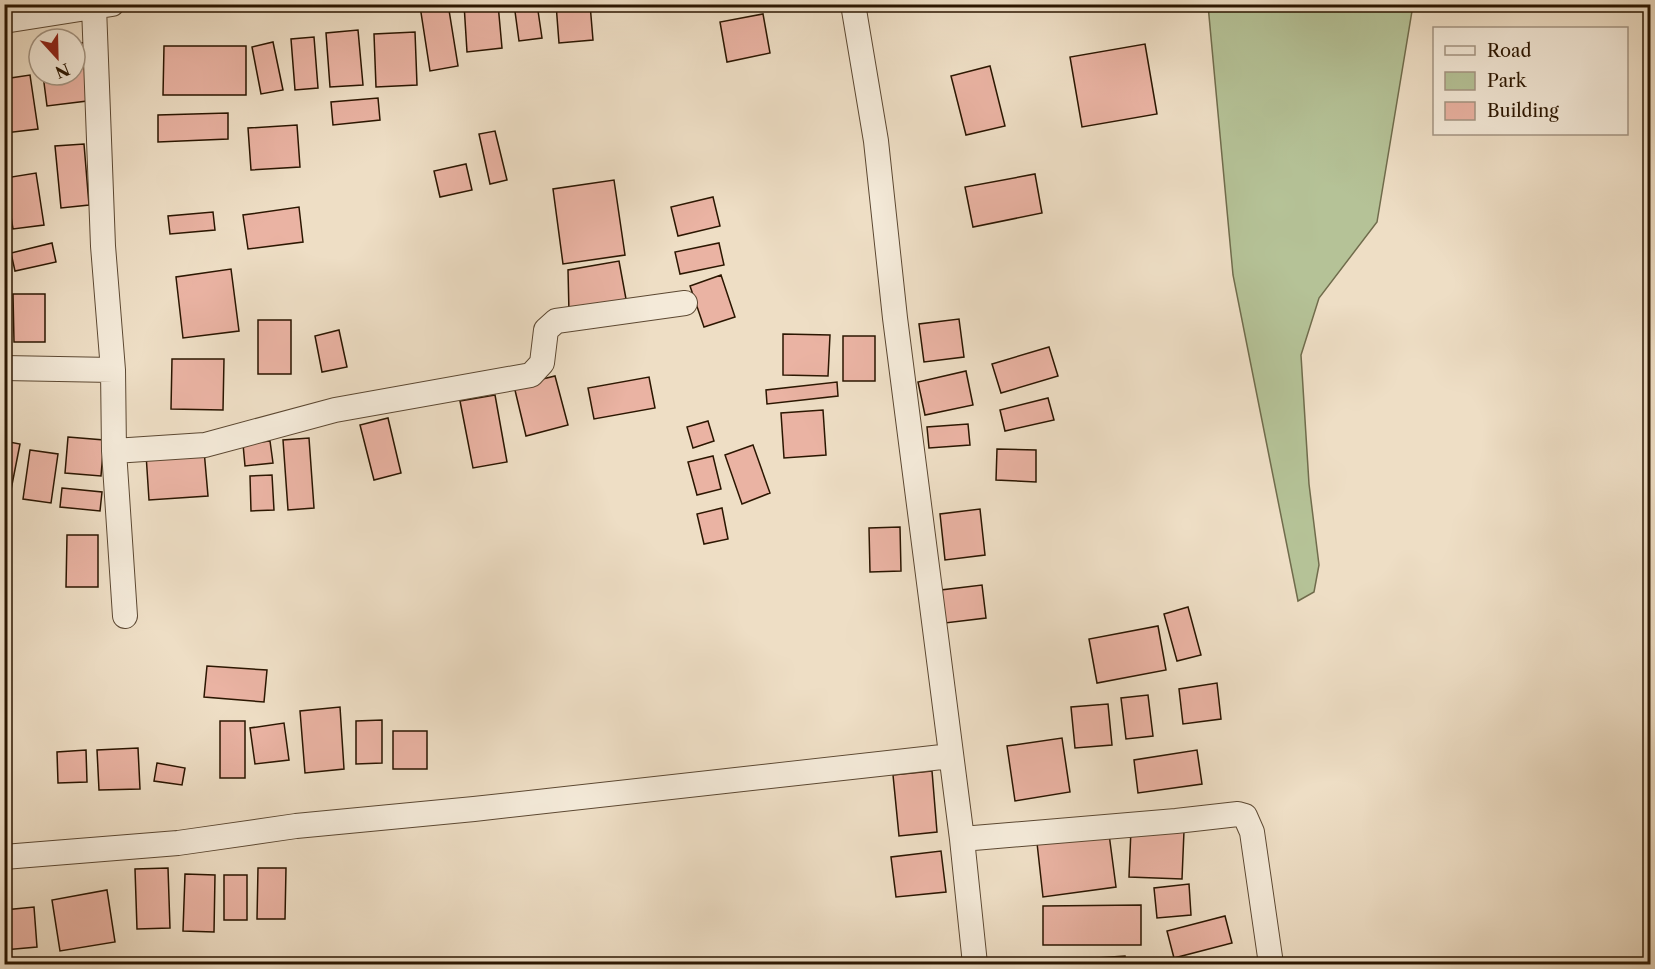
<svg xmlns="http://www.w3.org/2000/svg" width="1655" height="969" font-family="'Libre Caslon Text',serif">
  <rect width="100%" height="100%" fill="#eedec5"/>
  <filter id="stains"><feTurbulence type="fractalNoise" baseFrequency=".00333" numOctaves="4"/><feColorMatrix values="0 0 0 0 .2 0 0 0 0 .09 0 0 0 0 .02 0 0 0 .5 -.17"/></filter>
  <radialGradient id="worn" r=".72"><stop offset=".6" stop-color="#630" stop-opacity="0"/><stop offset="1" stop-color="#630" stop-opacity=".3"/></radialGradient>
  <path fill="#b5c297" stroke="#706c4c" stroke-width="1.5" d="M 1208,5 L 1413,5 L 1377,222 L 1319,298 L 1301,355 L 1309,484 L 1319,565 L 1314,592 L 1298,601 L 1233,275 Z"/>
  <path fill="#eab3a3" stroke="#2b1601" stroke-width="1.5" d="M 427,4 L 448,4 L 458,66 L 430,71 L 420,6 Z
    M 464,4 L 498,4 L 502,48 L 467,52 Z
    M 514,4 L 537,4 L 542,38 L 519,41 Z
    M 556,4 L 590,4 L 593,40 L 559,43 Z
    M 1045,4 L 1089,4 L 1045,10 Z
    M 763,14 L 770,53 L 727,62 L 720,22 Z
    M 358,30 L 363,85 L 330,87 L 326,33 Z
    M 415,32 L 417,85 L 376,87 L 374,34 Z
    M 314,37 L 318,88 L 295,90 L 291,39 Z
    M 87,42 L 95,100 L 47,106 L 43,75 L 75,75 L 75,44 Z
    M 273,42 L 283,90 L 261,94 L 252,47 Z
    M 1145,44 L 1157,114 L 1082,127 L 1070,57 Z
    M 164,46 L 246,46 L 246,95 L 163,95 Z
    M 990,66 L 1005,126 L 966,135 L 951,76 Z
    M 30,75 L 38,129 L 5,133 L 4,79 Z
    M 378,98 L 380,120 L 333,125 L 331,102 Z
    M 228,113 L 228,139 L 158,142 L 158,115 Z
    M 297,125 L 300,167 L 251,170 L 248,128 Z
    M 495,131 L 507,180 L 490,184 L 479,134 Z
    M 84,144 L 89,205 L 61,208 L 55,146 Z
    M 466,164 L 472,190 L 440,197 L 434,171 Z
    M 36,173 L 44,225 L 13,229 L 5,178 Z
    M 1035,174 L 1042,213 L 973,227 L 965,187 Z
    M 614,180 L 625,255 L 563,264 L 553,189 Z
    M 713,197 L 720,226 L 678,236 L 671,207 Z
    M 299,207 L 303,242 L 248,249 L 243,215 Z
    M 213,212 L 215,230 L 170,234 L 168,216 Z
    M 52,243 L 56,262 L 15,271 L 11,253 Z
    M 719,243 L 724,265 L 680,274 L 675,252 Z
    M 619,261 L 626,299 L 569,313 L 568,270 Z
    M 231,269 L 239,331 L 183,338 L 176,277 Z
    M 721,275 L 735,317 L 704,327 L 690,286 Z
    M 13,294 L 45,294 L 45,342 L 14,342 Z
    M 959,319 L 964,357 L 924,362 L 919,324 Z
    M 258,320 L 291,320 L 291,374 L 258,374 Z
    M 339,330 L 347,367 L 322,372 L 315,336 Z
    M 783,334 L 830,335 L 828,376 L 783,375 Z
    M 843,336 L 875,336 L 875,381 L 843,381 Z
    M 1049,347 L 1058,376 L 1001,393 L 992,364 Z
    M 172,359 L 224,359 L 223,410 L 171,409 Z
    M 966,371 L 973,405 L 925,415 L 918,382 Z
    M 555,376 L 568,425 L 526,436 L 514,386 Z
    M 649,377 L 655,408 L 594,419 L 588,388 Z
    M 837,382 L 838,396 L 767,404 L 766,390 Z
    M 495,395 L 507,462 L 473,468 L 460,401 Z
    M 1048,398 L 1054,420 L 1005,431 L 1000,410 Z
    M 823,410 L 826,455 L 784,458 L 781,413 Z
    M 388,418 L 401,473 L 374,480 L 360,425 Z
    M 708,421 L 714,441 L 693,448 L 687,427 Z
    M 968,424 L 970,445 L 929,448 L 927,427 Z
    M 68,437 L 104,440 L 101,476 L 65,473 Z
    M 309,438 L 314,508 L 288,510 L 283,440 Z
    M 4,441 L 20,444 L 8,505 L 4,504 Z
    M 270,441 L 273,463 L 245,466 L 243,444 Z
    M 753,445 L 770,493 L 742,504 L 725,455 Z
    M 997,449 L 1036,450 L 1036,482 L 996,480 Z
    M 30,450 L 58,454 L 51,503 L 23,499 Z
    M 204,450 L 208,496 L 149,500 L 146,454 Z
    M 713,456 L 721,489 L 697,495 L 688,462 Z
    M 272,475 L 274,510 L 251,511 L 250,476 Z
    M 62,488 L 102,492 L 100,511 L 60,507 Z
    M 722,508 L 728,539 L 704,544 L 697,514 Z
    M 980,509 L 985,555 L 945,560 L 940,514 Z
    M 900,527 L 901,571 L 870,572 L 869,528 Z
    M 67,535 L 98,535 L 98,587 L 66,587 Z
    M 982,585 L 986,618 L 945,623 L 941,590 Z
    M 1188,607 L 1201,655 L 1177,661 L 1164,614 Z
    M 1158,626 L 1166,670 L 1097,683 L 1089,639 Z
    M 207,666 L 267,670 L 264,702 L 204,697 Z
    M 1217,683 L 1221,719 L 1183,724 L 1179,689 Z
    M 1148,695 L 1153,736 L 1126,739 L 1121,698 Z
    M 1108,704 L 1112,745 L 1075,748 L 1071,707 Z
    M 340,707 L 344,769 L 305,773 L 300,711 Z
    M 382,720 L 382,763 L 356,764 L 356,721 Z
    M 220,721 L 245,721 L 245,778 L 220,778 Z
    M 284,723 L 289,760 L 255,764 L 250,728 Z
    M 393,731 L 427,731 L 427,769 L 393,769 Z
    M 1062,738 L 1070,792 L 1015,801 L 1007,746 Z
    M 138,748 L 140,789 L 99,790 L 97,750 Z
    M 86,750 L 87,782 L 58,783 L 57,752 Z
    M 1197,750 L 1202,784 L 1138,793 L 1134,760 Z
    M 157,763 L 185,768 L 182,785 L 154,781 Z
    M 932,771 L 937,832 L 899,836 L 893,775 Z
    M 1131,829 L 1184,831 L 1182,879 L 1129,877 Z
    M 1109,834 L 1116,887 L 1043,897 L 1037,843 Z
    M 941,851 L 946,892 L 896,897 L 891,857 Z
    M 168,868 L 170,928 L 137,929 L 135,869 Z
    M 258,868 L 286,868 L 285,919 L 257,919 Z
    M 185,874 L 215,875 L 214,932 L 183,931 Z
    M 224,875 L 247,875 L 247,920 L 224,920 Z
    M 1189,884 L 1191,915 L 1157,918 L 1154,888 Z
    M 107,890 L 115,942 L 60,951 L 52,900 Z
    M 1141,905 L 1141,945 L 1043,945 L 1043,906 Z
    M 34,907 L 37,947 L 4,950 L 4,910 Z
    M 1225,916 L 1232,943 L 1174,958 L 1167,931 Z
    M 1125,956 L 1126,964 L 1067,964 L 1067,960 Z"/>
  <g fill="none" stroke-linecap="round" stroke-linejoin="round">
    <defs>
      <path id="minor" d="M 853,4 L 876,141 L 895,318 L 962,839 L 975,964
        M 94,7 L 103,246 L 113,370 L 114,451 L 125,616
        M 4,21 L 112,4
        M 4,368 L 113,370
        M 114,451 L 205,445 L 335,410 L 531,375 L 542,363 L 546,330 L 556,321 L 685,303
        M 962,839 L 1176,821 L 1238,814 L 1245,816 L 1252,832 L 1271,964
        M 4,857 L 178,843 L 296,826 L 474,809 L 951,756"/>
    </defs>
    <use href="#minor" stroke="#5c4832" stroke-width="26"/>
    <use href="#minor" stroke="#f4ead9" stroke-width="24"/>
  </g>
  <rect width="1655" height="969" fill="none" stroke="#eedec5" stroke-width="24"/>
  <rect x="6" y="6" width="1643" height="957" fill="none" stroke="#2b1601" stroke-width="3"/>
  <rect x="12" y="12" width="1631" height="945" fill="none" stroke="#2b1601" stroke-width="1.5"/>
  <rect x="1433" y="27" width="195" height="108" fill="#f4ead9" stroke="#a49583" stroke-width="1.5"/>
  <rect x="1445" y="46" width="30" height="9" fill="#f4ead9" stroke="#a49583" stroke-width="1.5"/>
  <text x="1487" y="57" font-size="18" fill="#2b1601">Road</text>
  <rect x="1445" y="72" width="30" height="18" fill="#b5c297" stroke="#a49583" stroke-width="1.5"/>
  <text x="1487" y="87" font-size="18" fill="#2b1601">Park</text>
  <rect x="1445" y="102" width="30" height="18" fill="#eab3a3" stroke="#a49583" stroke-width="1.5"/>
  <text x="1487" y="117" font-size="18" fill="#2b1601">Building</text>
  <g transform="translate(57 57) rotate(158)"><circle r="28" fill="#f4ead9" stroke="#a49583" stroke-width="1.5"/>
  <path d="M0-4.5L10 22L0 15L-10 22Z" fill="#8f2418"/>
  <text y="-9" font-size="16" font-weight="bold" text-anchor="middle" fill="#2b1601">N</text>
  </g>
  <rect width="100%" height="100%" filter="url(#stains)"/>
  <rect width="100%" height="100%" fill="url(#worn)"/>
</svg>
